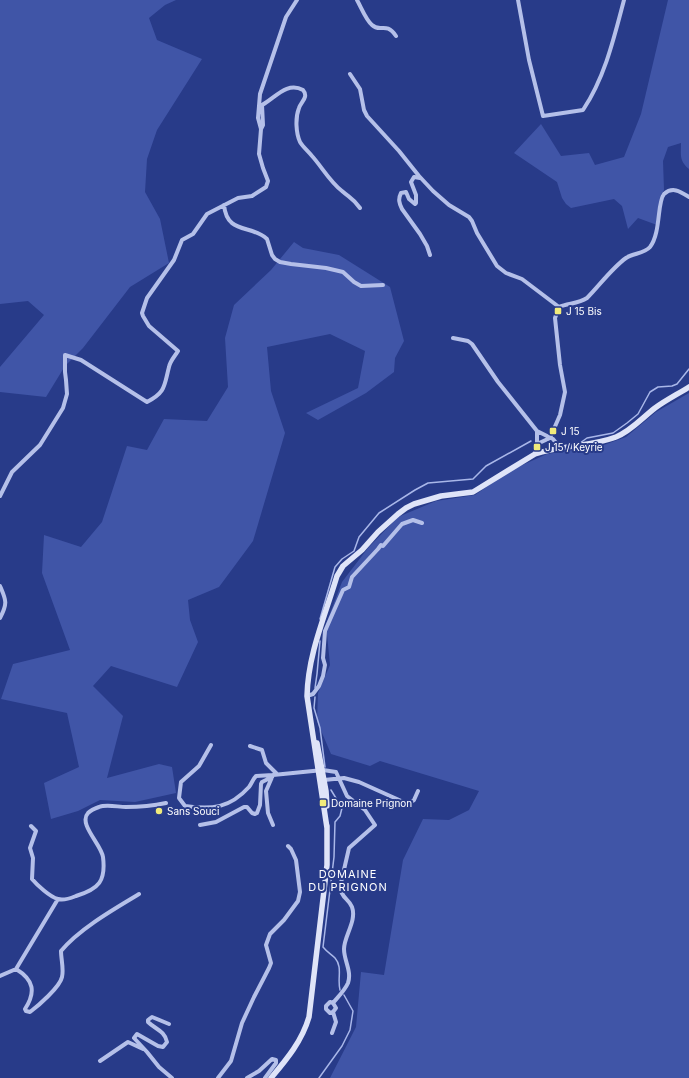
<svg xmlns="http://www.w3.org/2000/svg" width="689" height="1078" font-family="Inter,sans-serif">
  <rect width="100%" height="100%" fill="#283b89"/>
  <path fill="#4055a7" d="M 0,0 L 176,0 L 165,5 L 149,18 L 157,40 L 202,59 L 157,130 L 147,159 L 145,192 L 160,219 L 169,263 L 130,287 L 83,348 L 65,366 L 46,397 L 0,392 L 0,367 L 44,315 L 28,301 L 0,304 Z
    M 668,0 L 689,0 L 689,169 C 679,161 681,155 681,143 L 668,147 L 663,161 L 664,190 L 660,197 L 657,225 L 638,218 L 628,229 L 622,206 L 614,199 L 571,208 L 566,204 L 562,198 L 557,182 L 514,153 L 541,124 L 561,156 L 589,153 L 595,165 L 624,157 L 641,114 Z
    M 294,242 L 303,248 L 339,255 L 390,287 L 404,341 L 395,358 L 394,372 L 366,393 L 318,420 L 306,413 L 358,388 L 365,351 L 330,334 L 267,347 L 271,391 L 285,433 L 253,541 L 219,587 L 188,600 L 190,620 L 198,642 L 177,687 L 111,666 L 93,686 L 123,716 L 107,778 L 159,764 L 172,767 L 176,793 L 135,802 L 100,800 L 78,811 L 51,819 L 44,783 L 79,767 L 67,713 L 1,699 L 13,664 L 70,650 L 42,573 L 44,535 L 81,547 L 102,522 L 127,446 L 147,450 L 164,419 L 207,421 L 228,387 L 225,338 L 234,305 L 271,270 Z
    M 689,393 L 689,1078 L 330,1078 L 356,1027 L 361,972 L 384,975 L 403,860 L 423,819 L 449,820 L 469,810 L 479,791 L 380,761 L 370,766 L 331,754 L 317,721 L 318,693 L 330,665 L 326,624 L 342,582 L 368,548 L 398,517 L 436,501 L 475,495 L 509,471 L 547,454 L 601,446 L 626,437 L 656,412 Z"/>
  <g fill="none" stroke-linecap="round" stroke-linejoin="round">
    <path stroke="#a9b7e9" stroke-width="1.5" d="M 580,443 L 587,438 L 613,433 L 627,423 L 638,414 L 650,392 L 658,387 L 672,386 L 677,384 L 689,369
      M 320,619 L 335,567 L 342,559 L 354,551 L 359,537 L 379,513 L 415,490 L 428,483 L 473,479 L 486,466 L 531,441
      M 315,688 L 317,674 L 320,641
      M 315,697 L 314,708 L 320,728 L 325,767
      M 331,790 L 342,808 L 340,816 L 335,822 L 334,857 L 323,947 C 327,952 331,954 335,958 C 343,967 337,979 340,990
      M 319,1078 L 342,1046 L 350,1030 L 353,1011 L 344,995"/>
    <path stroke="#b5c0e9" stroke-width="4" d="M 357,0 C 361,7 366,20 372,25 C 380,33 386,21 396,36
      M 518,0 L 529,60 L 543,116 L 583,110 C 605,77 614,38 624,0
      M 350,74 L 360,89 L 364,110 L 367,116 L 399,151 L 419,176 L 433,191 L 449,205 L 469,217 L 472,221 L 477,233 L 497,266 L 506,273 L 522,279 L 559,307
      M 261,129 L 263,125 L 262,105 C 275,98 287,81 303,90 C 309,97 301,102 299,108 C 295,118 296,133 300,142 C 303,147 308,151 312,156 C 322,167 330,182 342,191 C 350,198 353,198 360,208
      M 420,178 L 414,177 L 411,182 L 416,195 L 416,203 L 415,204 L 409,199 L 406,192 L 401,193 C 398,199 399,203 402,209 L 420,234 L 427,246 L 430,255
      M 224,205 C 227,235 251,224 267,239 L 272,255 L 275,259 L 280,262 L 291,264 L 326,268 L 343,272 L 354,282 L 361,286 L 383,285
      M 559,307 C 568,303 578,304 587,298 C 599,286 612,268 626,258 C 633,253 644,254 650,247 C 661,233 657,202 664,194 C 673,186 681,192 689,197
      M 453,338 L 468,341 L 472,344 L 498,382 L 537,431 L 553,439 L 560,448
      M 537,444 L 550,438 L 560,415 L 565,392 L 560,365 L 555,318 L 559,307
      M 535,454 L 537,444 L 537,431
      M 0,496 L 12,472 L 40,445 L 63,408 L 67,394 L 66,380 L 65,372 L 65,355 L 81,360 L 147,402 C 166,392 164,386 169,367 C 170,361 175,356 178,351 L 149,326 L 143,316 L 142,313 L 147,298 L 174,260 L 182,240 L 193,234 L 207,214 L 238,198 L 252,196 L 266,187 L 268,181 L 263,168 L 259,154 L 261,129 L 258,118 L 260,94 L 286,17 L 297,0
      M 0,586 C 6,600 8,603 0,618
      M 307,696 L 313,694 L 319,686 L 323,676 L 325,665 L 323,658 L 325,631 L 343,590 L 349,587 L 352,577 L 378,549 L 381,545 L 383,546 L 402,524 L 413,520 L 422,523
      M 211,745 L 199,766 L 181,782 L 179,798 L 185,806 C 212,810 230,808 249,787 C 252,783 253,779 256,776 L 273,775
      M 250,746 L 262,750 L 266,763 L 277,774
      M 323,778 L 324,780 L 344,778 L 359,782 L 408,804 L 414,800 L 418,791
      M 200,825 L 216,822 L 244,807 L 247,807 L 252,813 L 255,814 L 257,813 L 260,805 L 261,784 L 262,782 L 272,777
      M 273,825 L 268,813 L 266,791 L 273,775 L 323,770 L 336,772 L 347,796 L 365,810 L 375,825 L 349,848 L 340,887 C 341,898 349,899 352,907 C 357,921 344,936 344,949 C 344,961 352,971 348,983 C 345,990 338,997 333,1003 L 330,1002 L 326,1006 L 326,1009 L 330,1013 L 333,1012 L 336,1008 L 333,1003
      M 31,826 L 36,831 L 30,848 L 33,858 L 32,879 C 37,885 50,897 58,899 C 64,901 71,898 76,896 C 99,889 106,881 103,857 C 101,844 78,824 88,813 C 90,811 96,808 99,807 C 106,804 118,807 126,807 C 140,807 152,806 166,803
      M 16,969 L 58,899
      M 0,976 L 16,969 C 34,980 36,992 25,1009 L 26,1011 L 30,1012 C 38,1006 60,987 62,977 C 64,969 61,959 61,951 C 79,929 114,909 139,894
      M 169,1024 L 152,1017 L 148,1020 L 148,1022 C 155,1029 165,1031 167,1042 L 163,1047 L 158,1046 L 137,1034 L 134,1038 L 147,1052 L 159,1067 L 172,1078
      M 332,1033 L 336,1022 L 333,1012
      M 100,1061 L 128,1042 L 143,1049
      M 218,1078 L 231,1061 L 242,1023 L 254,997 L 269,968 L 271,963 L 266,945 L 270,934 L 284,920 L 298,901 L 300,892 L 296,860 L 291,849 L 288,846
      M 247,1078 L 259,1071 L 272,1059 L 276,1060 L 276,1063 L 265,1078"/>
    <path stroke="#dfe4f8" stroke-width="5.5" d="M 317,743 L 326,791 L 327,806
      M 327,828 L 307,696 C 308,654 325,616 337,576 L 343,566 L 362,550 L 378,532 L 398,514 L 406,508 L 414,504 L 441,496 L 473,492 L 535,454 C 561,445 590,447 616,437 C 631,431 642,418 655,408 C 666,400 678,394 689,387
      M 271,1078 C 287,1059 302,1041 309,1017 L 327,865 L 327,826"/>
  </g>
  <g fill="#f1eb7b" stroke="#283b89" stroke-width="1.5">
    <rect x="554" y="307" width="8" height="8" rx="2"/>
    <rect x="549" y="427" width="8" height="8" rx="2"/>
    <rect x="533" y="443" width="8" height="8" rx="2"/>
    <rect x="319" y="799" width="8" height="8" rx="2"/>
    <circle cx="159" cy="811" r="4"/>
  </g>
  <g text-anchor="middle" stroke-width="4" stroke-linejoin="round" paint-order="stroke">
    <g font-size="10" fill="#fff" stroke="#283b89" text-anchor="start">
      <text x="566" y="315">J 15 Bis</text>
      <text x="561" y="435">J 15</text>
      <text x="545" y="451">J 15 / Keyrie</text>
      <text x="331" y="807">Domaine Prignon</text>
      <text x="167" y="815">Sans Souci</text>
    </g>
    <g font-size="11" letter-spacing="1" fill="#fff" stroke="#283b89">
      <text x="348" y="878">DOMAINE<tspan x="348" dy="13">DU PRIGNON</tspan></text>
    </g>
  </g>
</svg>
